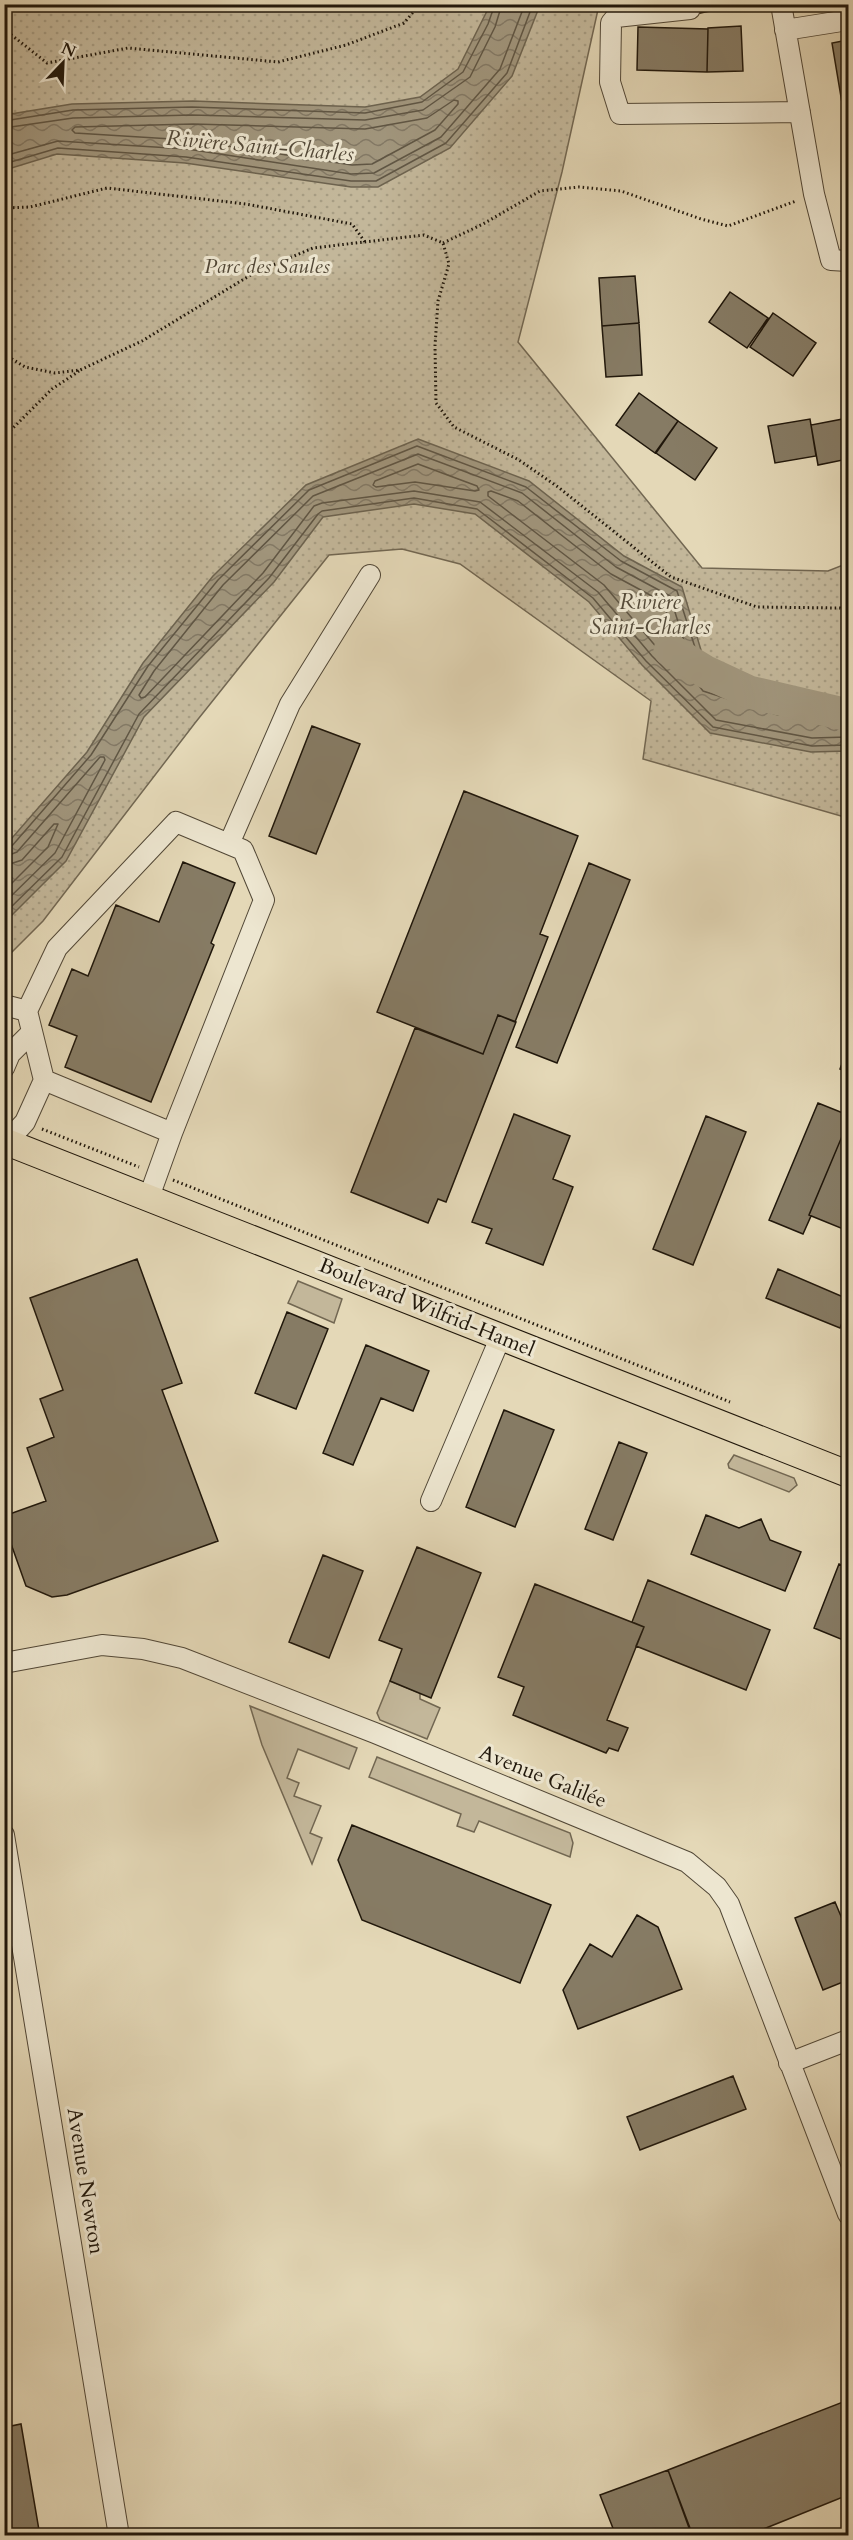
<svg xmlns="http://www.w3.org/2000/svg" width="853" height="2540" font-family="Cardo,serif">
  <defs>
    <pattern id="park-dots" width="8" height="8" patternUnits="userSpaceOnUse" patternTransform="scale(1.5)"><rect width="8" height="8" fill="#c3b79a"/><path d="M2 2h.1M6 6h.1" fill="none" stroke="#a79d83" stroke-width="1.8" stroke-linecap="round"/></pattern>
    <pattern id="water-waves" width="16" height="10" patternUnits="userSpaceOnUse" patternTransform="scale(1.5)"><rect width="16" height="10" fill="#a1967d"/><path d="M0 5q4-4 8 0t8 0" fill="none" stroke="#837965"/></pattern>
  </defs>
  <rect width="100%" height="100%" fill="#e4d8b7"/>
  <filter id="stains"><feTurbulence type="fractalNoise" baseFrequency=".00333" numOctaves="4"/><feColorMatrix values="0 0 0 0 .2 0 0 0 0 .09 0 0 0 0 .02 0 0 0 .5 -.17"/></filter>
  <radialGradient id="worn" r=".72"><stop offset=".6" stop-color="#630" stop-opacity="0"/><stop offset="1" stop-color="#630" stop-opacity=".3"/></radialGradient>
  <path fill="#c3b79a" stroke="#726752" stroke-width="1.5" d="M 298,1281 L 342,1299 L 334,1323 L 288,1303 Z
    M 734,1455 L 794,1478 L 797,1485 L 789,1492 L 729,1468 L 728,1464 Z
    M 390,1681 L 420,1693 L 420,1699 L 440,1708 L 427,1739 L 380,1720 L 377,1713 Z
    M 250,1706 L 357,1748 L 349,1769 L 298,1749 L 287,1778 L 299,1783 L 294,1796 L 321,1806 L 310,1833 L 322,1838 L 312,1864 L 262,1745 Z
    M 377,1757 L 570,1833 L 573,1843 L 570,1857 L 479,1821 L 474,1832 L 457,1826 L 461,1814 L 369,1777 Z"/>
  <path fill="url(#park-dots)" stroke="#726752" stroke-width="1.5" d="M 5,5 L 599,5 L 562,172 L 518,342 L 702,568 L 828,571 L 848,563 L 848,818 L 643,759 L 651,701 L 460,564 L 402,549 L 329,555 L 195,723 L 43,921 L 5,959 Z"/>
  <path fill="url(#water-waves)" stroke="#6d634f" stroke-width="1.5" d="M 490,5 L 540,5 L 512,76 L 450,148 L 378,187 L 351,187 L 185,163 L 57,154 L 5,170 L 5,115 L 72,104 L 193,101 L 365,107 L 420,97 L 458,69 Z
    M 418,439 L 529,481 L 624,556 L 682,587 L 710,680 L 780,702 L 848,703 L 848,751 L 811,752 L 710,733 L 642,665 L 589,602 L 475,514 L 414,504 L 323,517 L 274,582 L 144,717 L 66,861 L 5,922 L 5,846 L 87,752 L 143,663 L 213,576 L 306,485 Z"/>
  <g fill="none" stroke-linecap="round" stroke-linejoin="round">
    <path stroke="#605644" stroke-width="1.5" d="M 454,100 L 458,101 L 458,104 L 435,130 L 372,164 L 352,165 L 188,140 L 75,133 L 72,130 L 75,127 L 193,124 L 365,129 L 427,118 Z
      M 4,121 L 73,110 L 192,107 L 365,113 L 422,102 L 463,72 L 488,24 L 495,4
      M 4,128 L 73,118 L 192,115 L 365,120 L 423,110 L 470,77 L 495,27 L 502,4
      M 4,156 L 58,141 L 187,149 L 351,174 L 374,173 L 441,137 L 500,69 L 525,4
      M 4,164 L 58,148 L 186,157 L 351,181 L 376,181 L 446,143 L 507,73 L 533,4
      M 418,464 L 477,486 L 479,490 L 475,491 L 415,482 L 376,487 L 373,485 L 375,481 Z
      M 491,491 L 518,501 L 611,574 L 663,602 L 677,644 L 683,670 L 678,670 L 658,649 L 604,585 L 488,496 L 488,492 Z
      M 848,717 L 778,715 L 703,691 L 697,683 L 670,596 L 616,567 L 522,493 L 418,454 L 313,496 L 223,585 L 154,671 L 139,695 L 141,698 L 145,697 L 263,573 L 314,506 L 322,503 L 414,491 L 480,502 L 598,592 L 652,656 L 716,720 L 812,738 L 848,737
      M 4,849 L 11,847 L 91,755 L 148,666 L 218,580 L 309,490 L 417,446 L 526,487 L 621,561 L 677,591 L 707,685 L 779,708 L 848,709
      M 4,857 L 17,852 L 100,757 L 104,757 L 105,760 L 55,853 L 4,903
      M 4,866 L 22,860 L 54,824 L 58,824 L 48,847 L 4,891
      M 4,914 L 62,857 L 139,714 L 269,578 L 318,514 L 322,511 L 414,498 L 477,509 L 593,598 L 646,661 L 713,727 L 812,746 L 848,745"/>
    <path stroke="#a1967d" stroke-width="33" d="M 670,650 L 706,672 L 749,692 L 848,715"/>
  </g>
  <path fill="#867b64" stroke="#20170b" stroke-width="1.5" d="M 698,4 L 737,4 L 738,5 L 700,13 Z
    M 741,26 L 743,71 L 707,72 L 708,28 Z
    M 638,27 L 708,29 L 707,72 L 637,70 Z
    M 848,40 L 848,139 L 832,43 Z
    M 635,276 L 639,323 L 602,326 L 599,278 Z
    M 730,292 L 768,318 L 747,348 L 709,322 Z
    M 773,313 L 816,343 L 793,376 L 750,347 Z
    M 639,323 L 642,375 L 606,377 L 602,326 Z
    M 639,393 L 678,421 L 655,453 L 616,425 Z
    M 848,418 L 848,459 L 818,465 L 811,425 Z
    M 810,419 L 816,456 L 775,463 L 768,426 Z
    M 678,421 L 717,448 L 695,480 L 656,453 Z
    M 312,726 L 360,744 L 316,854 L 269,836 Z
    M 464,791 L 578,836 L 540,934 L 548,937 L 515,1022 L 498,1015 L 483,1054 L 377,1012 Z
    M 183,862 L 235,883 L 211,943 L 214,945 L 151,1102 L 65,1067 L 77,1036 L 49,1025 L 72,969 L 88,976 L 116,905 L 159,922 Z
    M 589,863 L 630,880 L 557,1063 L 516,1047 Z
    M 498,1015 L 516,1022 L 446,1202 L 438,1199 L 428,1223 L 351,1192 L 415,1028 L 483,1054 Z
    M 848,1047 L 848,1072 L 840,1069 Z
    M 818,1103 L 848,1115 L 848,1137 L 843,1134 L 809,1215 L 811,1216 L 803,1234 L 769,1220 Z
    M 514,1114 L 570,1136 L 553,1179 L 573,1187 L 543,1265 L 486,1243 L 492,1229 L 472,1222 Z
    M 706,1116 L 746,1132 L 693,1265 L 653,1249 Z
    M 843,1134 L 848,1137 L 848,1231 L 809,1215 Z
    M 137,1259 L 182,1383 L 162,1390 L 218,1541 L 67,1595 L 52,1597 L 26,1586 L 4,1524 L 4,1516 L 46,1501 L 27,1448 L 54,1437 L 40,1399 L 63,1390 L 30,1298 Z
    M 778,1269 L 848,1299 L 848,1308 L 840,1328 L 766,1298 Z
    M 287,1312 L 328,1329 L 296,1409 L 255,1393 Z
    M 366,1345 L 429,1371 L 413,1411 L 381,1398 L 353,1465 L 323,1453 Z
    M 504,1410 L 554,1430 L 515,1527 L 466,1507 Z
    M 619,1442 L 647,1453 L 613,1540 L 585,1529 Z
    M 706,1515 L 739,1528 L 761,1519 L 770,1540 L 801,1552 L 785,1591 L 691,1554 Z
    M 417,1547 L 481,1573 L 431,1698 L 390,1681 L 402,1649 L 379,1640 Z
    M 323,1555 L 363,1571 L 329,1658 L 289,1642 Z
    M 839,1564 L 848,1568 L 848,1642 L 814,1628 Z
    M 648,1580 L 770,1630 L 746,1690 L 636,1646 L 644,1627 L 632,1622 Z
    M 535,1584 L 644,1627 L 607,1720 L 628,1728 L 618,1751 L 609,1748 L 606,1753 L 513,1715 L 524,1687 L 498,1677 Z
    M 352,1825 L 551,1905 L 520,1983 L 362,1920 L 338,1860 Z
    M 835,1902 L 848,1933 L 848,1980 L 823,1990 L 795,1918 Z
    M 637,1915 L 658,1927 L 682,1989 L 578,2029 L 563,1990 L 590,1944 L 612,1957 Z
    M 733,2076 L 746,2109 L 640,2150 L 627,2117 Z
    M 848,2400 L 848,2495 L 746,2536 L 693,2536 L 668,2470 Z
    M 4,2417 L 6,2427 L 21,2424 L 40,2536 L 4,2536 Z
    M 668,2470 L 692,2536 L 616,2536 L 600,2495 Z"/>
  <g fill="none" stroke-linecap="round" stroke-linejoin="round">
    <defs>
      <path id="minor" d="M 781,4 L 814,194 L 831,260 L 848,261
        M 690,9 L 616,17 L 611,23 L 610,82 L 620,114 L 800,112
        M 785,30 L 848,20
        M 229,844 L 290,704 L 370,575
        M 4,1005 L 27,1011
        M 4,1068 L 10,1054 L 32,1032
        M 44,1080 L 27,1011 L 57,948 L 176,822 L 243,850 L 264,900 L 172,1133
        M 4,1145 L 25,1122 L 44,1080 L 172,1133 L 149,1197
        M 431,1501 L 501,1336
        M 4,1663 L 102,1645 L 143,1649 L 182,1658 L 375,1733 L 687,1862 L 717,1887 L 729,1904 L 848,2214
        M 4,1835 L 119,2536
        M 789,2063 L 848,2040"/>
      <path id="major" d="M 4,1141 L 848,1474"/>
    </defs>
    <use href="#minor" stroke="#514736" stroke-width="22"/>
    <use href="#major" stroke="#20170b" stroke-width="28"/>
    <path stroke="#20170b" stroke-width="3" stroke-dasharray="1.5 3" stroke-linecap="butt" d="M 4,29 L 47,63 L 128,48 L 278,62 L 346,45 L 404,23 L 420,4
      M 4,208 L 30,207 L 107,188 L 246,204 L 352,224 L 365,242
      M 443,243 L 483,224 L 540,191 L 579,187 L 621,191 L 701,219 L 728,226 L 796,201
      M 4,354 L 25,367 L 55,373 L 80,370 L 142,341 L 254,273 L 313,248 L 424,235 L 443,243 L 449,264 L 438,301 L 435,346 L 436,403 L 454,427 L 519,460 L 558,487 L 671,577 L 757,607 L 840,608 L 848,611
      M 4,437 L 52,389 L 79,371
      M 42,1129 L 139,1167
      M 173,1180 L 730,1402"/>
    <use href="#minor" stroke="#ede6d0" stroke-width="20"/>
    <use href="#major" stroke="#e4d8b7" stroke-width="26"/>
  </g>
  <g text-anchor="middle" stroke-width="6" stroke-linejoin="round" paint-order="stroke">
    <g font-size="21" font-style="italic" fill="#514736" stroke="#ede6d0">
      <text x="267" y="273">Parc des Saules</text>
    </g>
    <g font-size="21" fill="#20170b" stroke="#ede6d0">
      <text transform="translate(427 1307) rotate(22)" y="7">Boulevard Wilfrid-Hamel</text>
      <text transform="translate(543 1776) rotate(22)" y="7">Avenue Galilée</text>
      <text transform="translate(86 2181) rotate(81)" y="7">Avenue Newton</text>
    </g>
    <g font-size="22" font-style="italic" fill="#544a39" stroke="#ede6d0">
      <text transform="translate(260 145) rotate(5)" y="8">Rivière Saint-Charles</text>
      <text x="650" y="609">Rivière<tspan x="650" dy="25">Saint-Charles</tspan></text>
    </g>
  </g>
  <rect width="853" height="2540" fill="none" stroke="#e4d8b7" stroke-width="24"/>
  <rect x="6" y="6" width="841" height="2528" fill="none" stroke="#20170b" stroke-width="3"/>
  <rect x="12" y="12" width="829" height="2516" fill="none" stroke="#20170b" stroke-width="1.5"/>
  <g transform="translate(63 63) rotate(23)" stroke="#ede6d0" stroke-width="4.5" paint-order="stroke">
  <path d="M0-4.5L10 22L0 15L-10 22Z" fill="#20170b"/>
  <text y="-9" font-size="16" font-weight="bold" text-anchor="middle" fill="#20170b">N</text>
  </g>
  <rect width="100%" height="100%" filter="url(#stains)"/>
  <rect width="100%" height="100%" fill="url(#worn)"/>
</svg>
